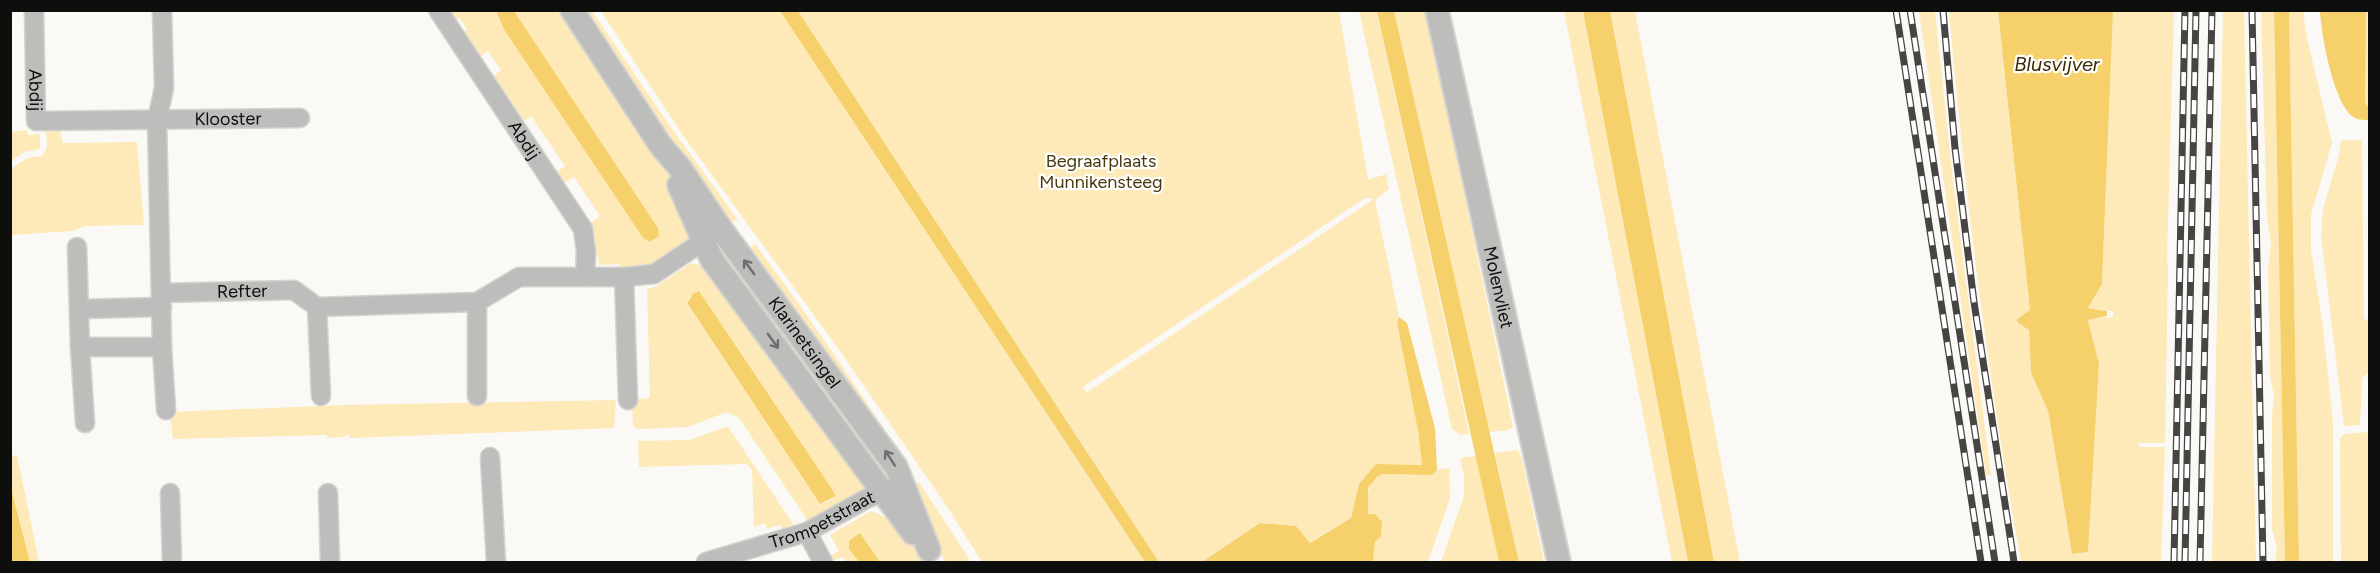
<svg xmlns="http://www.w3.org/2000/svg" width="2380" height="573" font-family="Figtree,sans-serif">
  <rect width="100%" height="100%" fill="#fbf9f5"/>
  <path fill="#fdeab8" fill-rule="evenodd" d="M 2369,10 L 2369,107 L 2366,105 C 2362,74 2365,41 2366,11 Z
    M 450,11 L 496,11 L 505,31 L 643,238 L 649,242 L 658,228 L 514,11 L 564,11 L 672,179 L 691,238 L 687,243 L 652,267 L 621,269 L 620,264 L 599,265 L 598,255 L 593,255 L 588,225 L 600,216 L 574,177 L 564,183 L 557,172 L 565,166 L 531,116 L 524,121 L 509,98 L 505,100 L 491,78 L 501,70 L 488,51 L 478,58 L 462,34 L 467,30 L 460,18 L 457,20 Z
    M 582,11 L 592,11 L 660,112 L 737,219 L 727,226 Z
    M 601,11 L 780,11 L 1145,562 L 982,562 L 950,511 L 840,351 L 682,134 Z
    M 794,11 L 1339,11 L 1368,180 L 1386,174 L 1389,189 L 1375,200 L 1399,317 L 1397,323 L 1418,431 L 1422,465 L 1376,464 L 1359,484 L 1351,518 L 1309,543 L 1296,526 L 1260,523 L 1202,562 L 1159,562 L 884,142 ZM 1365,198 L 1374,199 L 1086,393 L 1083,387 Z
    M 1359,11 L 1377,11 L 1469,434 L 1461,435 L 1452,429 Z
    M 1394,11 L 1426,11 L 1513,427 L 1509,430 L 1488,432 Z
    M 1564,11 L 1583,11 L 1688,562 L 1672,562 Z
    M 1610,11 L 1635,11 L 1740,562 L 1714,562 Z
    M 1919,11 L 1935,11 L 1952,173 L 1991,475 L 1986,475 Z
    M 1949,11 L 1998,11 L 2030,310 L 2018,319 L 2029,330 L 2031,373 L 2048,411 L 2072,554 L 2088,552 L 2099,364 L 2088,319 L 2113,317 L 2113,311 L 2088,308 L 2102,284 L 2113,11 L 2174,11 L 2167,259 L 2168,269 L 2165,443 L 2139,443 L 2139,447 L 2165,447 L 2161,562 L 2021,562 C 1988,380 1965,195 1949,11 Z
    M 2223,11 L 2244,11 L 2256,562 L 2212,562 Z
    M 2261,11 L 2274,11 L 2285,562 L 2275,562 L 2277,548 L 2272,530 L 2272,415 L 2274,397 L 2270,376 L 2268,268 L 2271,242 L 2267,218 Z
    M 2289,11 L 2303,11 L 2307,38 L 2332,143 L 2311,215 L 2311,250 L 2322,320 L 2333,421 L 2333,562 L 2299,562 Z
    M 59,128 L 63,143 L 137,142 L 144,225 L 85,226 L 72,231 L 11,235 L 11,169 L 27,158 L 42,156 L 47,148 L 46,130 Z
    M 27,130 L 28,135 L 40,134 L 40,148 L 37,150 L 26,151 L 11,161 L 11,132 Z
    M 2341,140 L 2362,140 L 2364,319 L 2370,320 L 2369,372 L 2362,378 L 2360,425 L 2344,426 L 2321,236 L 2323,209 L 2339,155 Z
    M 755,244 C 810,318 862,394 912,472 L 907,476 L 745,252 Z
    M 736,258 L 890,473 L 882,477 L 724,267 Z
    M 691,263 L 703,266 L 866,487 L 864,491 L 808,521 L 739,418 L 729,413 L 724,413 L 688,427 L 637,429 L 633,426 L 632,400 L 650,398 L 647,289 L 657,286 ZM 699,291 L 830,486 L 836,496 L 827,502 L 820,504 L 687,304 L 688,299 Z
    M 616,400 L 614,428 L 349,438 L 349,435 L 346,435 L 343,437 L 327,438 L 327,435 L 173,439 L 170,412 L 345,405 Z
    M 725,427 L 729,428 L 793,524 L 792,526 L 782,529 L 780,525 L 767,529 L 765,523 L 754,527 L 752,470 L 747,464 L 639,467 L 638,441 L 690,440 Z
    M 2369,432 L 2369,562 L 2341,562 L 2340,439 L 2344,434 Z
    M 1518,450 L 1522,459 L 1544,562 L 1519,562 L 1495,453 Z
    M 17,455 L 39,562 L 30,562 L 11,488 L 10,457 Z
    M 1476,456 L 1499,562 L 1441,562 L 1464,496 L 1464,476 L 1460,458 Z
    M 1449,468 L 1450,498 L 1428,562 L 1373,562 C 1374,555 1375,546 1374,539 C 1370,517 1357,486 1383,474 L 1432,475 L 1437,470 Z
    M 919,482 L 971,562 L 946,562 L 938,550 L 918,493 L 916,484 Z
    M 871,511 C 897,519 912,541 927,562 L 880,562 L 860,533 L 849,549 L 859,562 L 846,562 L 843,557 L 829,562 L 827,558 L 839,551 L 830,535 Z"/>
  <path fill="#f6d16b" d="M 496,11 L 514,11 L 658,228 L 659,236 L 649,242 L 643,238 L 505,31 Z
    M 780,11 L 798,11 L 1159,562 L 1145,562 Z
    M 1377,11 L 1394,11 L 1519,562 L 1499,562 Z
    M 1583,11 L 1610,11 L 1714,562 L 1688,562 Z
    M 1998,11 L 2113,11 L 2102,284 L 2088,308 L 2107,311 L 2107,316 L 2088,320 L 2099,364 L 2088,552 L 2072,554 L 2048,411 L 2031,373 L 2029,330 L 2017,322 L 2017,319 L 2030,310 Z
    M 2274,11 L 2289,11 L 2299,562 L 2285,562 Z
    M 2320,11 L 2366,11 L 2365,97 L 2366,105 L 2369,107 L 2369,120 C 2365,120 2359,120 2355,118 C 2334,107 2321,34 2320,11 Z
    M 699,291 L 830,486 L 836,496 L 820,504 L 687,303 L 693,294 Z
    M 1399,317 L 1407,323 L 1435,428 L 1437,470 L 1432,475 L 1383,474 L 1377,477 L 1368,488 L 1368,514 L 1375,514 L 1382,522 L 1381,536 L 1375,542 L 1373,562 L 1202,562 L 1260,523 L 1296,526 L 1310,543 L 1351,518 L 1359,484 L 1376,464 L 1422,465 L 1418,431 L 1397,323 Z
    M 10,488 L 11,488 L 30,562 L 11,561 Z
    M 860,533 L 880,562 L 859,562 L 849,549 L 849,541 Z"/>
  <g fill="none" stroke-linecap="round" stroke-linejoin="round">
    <defs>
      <g id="minor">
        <path id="s1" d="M 34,10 L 36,121 L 300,118"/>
        <path d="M 162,10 L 164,88 L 157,120 L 162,347 L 166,410"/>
        <path id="s2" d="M 438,10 L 583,229 L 586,252 L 585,277"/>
        <path d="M 77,247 L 80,347 L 85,423"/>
        <path d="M 624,277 L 628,400"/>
        <path id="s3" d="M 162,293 L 294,290 L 317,307 L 477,302 L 519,277 L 624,277 L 654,274 L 714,234"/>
        <path d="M 477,302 L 477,396"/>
        <path d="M 317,307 L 321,396"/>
        <path d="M 79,309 L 162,307"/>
        <path d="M 80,347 L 162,347"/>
        <path d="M 490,457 L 496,562"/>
        <path d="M 170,493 L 172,562"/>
        <path d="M 328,493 L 330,562"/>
        <path d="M 807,532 L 823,562"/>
        <path id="s4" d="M 706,562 L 807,532 L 866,499 L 896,487"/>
      </g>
      <g id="tertiary">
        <path id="s5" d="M 572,10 L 661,146 L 680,168 L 721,229 L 896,467 L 929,550"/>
        <path id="s6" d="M 1437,10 L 1559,562"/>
        <path d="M 679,185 L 712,260 L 913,533"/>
      </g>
    </defs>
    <use href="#minor" stroke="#d5d3d0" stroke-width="21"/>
    <use href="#tertiary" stroke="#d5d3d0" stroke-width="26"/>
    <use href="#minor" stroke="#bdbdbb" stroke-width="18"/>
    <use href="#tertiary" stroke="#bdbdbb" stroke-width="22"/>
    <defs>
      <path id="rail" d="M 1896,10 L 1981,562
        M 1910,10 L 1995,562
        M 1943,10 L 1955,148 L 1974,302 L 2014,562
        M 2252,10 L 2263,562
        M 2174,562 L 2185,10
        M 2185,562 L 2196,10
        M 2200,562 L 2212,10"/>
    </defs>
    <use href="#rail" stroke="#464543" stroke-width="7"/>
    <use href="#rail" stroke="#fff" stroke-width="4.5" stroke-dasharray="14" stroke-linecap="butt"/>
  </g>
  <defs><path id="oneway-shaft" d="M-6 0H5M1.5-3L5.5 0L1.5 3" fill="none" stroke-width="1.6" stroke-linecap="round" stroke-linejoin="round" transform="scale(1.5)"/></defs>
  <g stroke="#6e6e6d">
    <use href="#oneway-shaft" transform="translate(749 267) rotate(-126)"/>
    <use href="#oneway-shaft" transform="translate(773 341) rotate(54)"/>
    <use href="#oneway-shaft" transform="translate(890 458) rotate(-123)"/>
  </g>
  <g text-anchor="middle" stroke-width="4.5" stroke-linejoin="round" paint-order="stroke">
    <g font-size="18" fill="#0e0e0d" stroke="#fff">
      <text dy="6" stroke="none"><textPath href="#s1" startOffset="80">Abdij</textPath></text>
      <text dy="6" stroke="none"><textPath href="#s1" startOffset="303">Klooster</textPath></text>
      <text dy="6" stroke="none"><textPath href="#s2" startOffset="156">Abdij</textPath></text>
      <text dy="6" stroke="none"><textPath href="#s6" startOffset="284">Molenvliet</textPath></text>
      <text dy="6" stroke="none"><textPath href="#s3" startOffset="80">Refter</textPath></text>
      <text dy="6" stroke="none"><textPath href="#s5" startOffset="406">Klarinetsingel</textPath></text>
      <text dy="6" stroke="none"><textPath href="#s4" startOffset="124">Trompetstraat</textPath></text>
    </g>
    <g font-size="18" fill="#48390d" stroke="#fff">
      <text x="1101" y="167">Begraafplaats<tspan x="1101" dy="21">Munnikensteeg</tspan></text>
    </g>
    <g font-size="20" font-style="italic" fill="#382a00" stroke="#fff">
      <text x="2057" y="71">Blusvijver</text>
    </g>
  </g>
  <rect width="2380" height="573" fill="none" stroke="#0e0e0d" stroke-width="24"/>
</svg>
